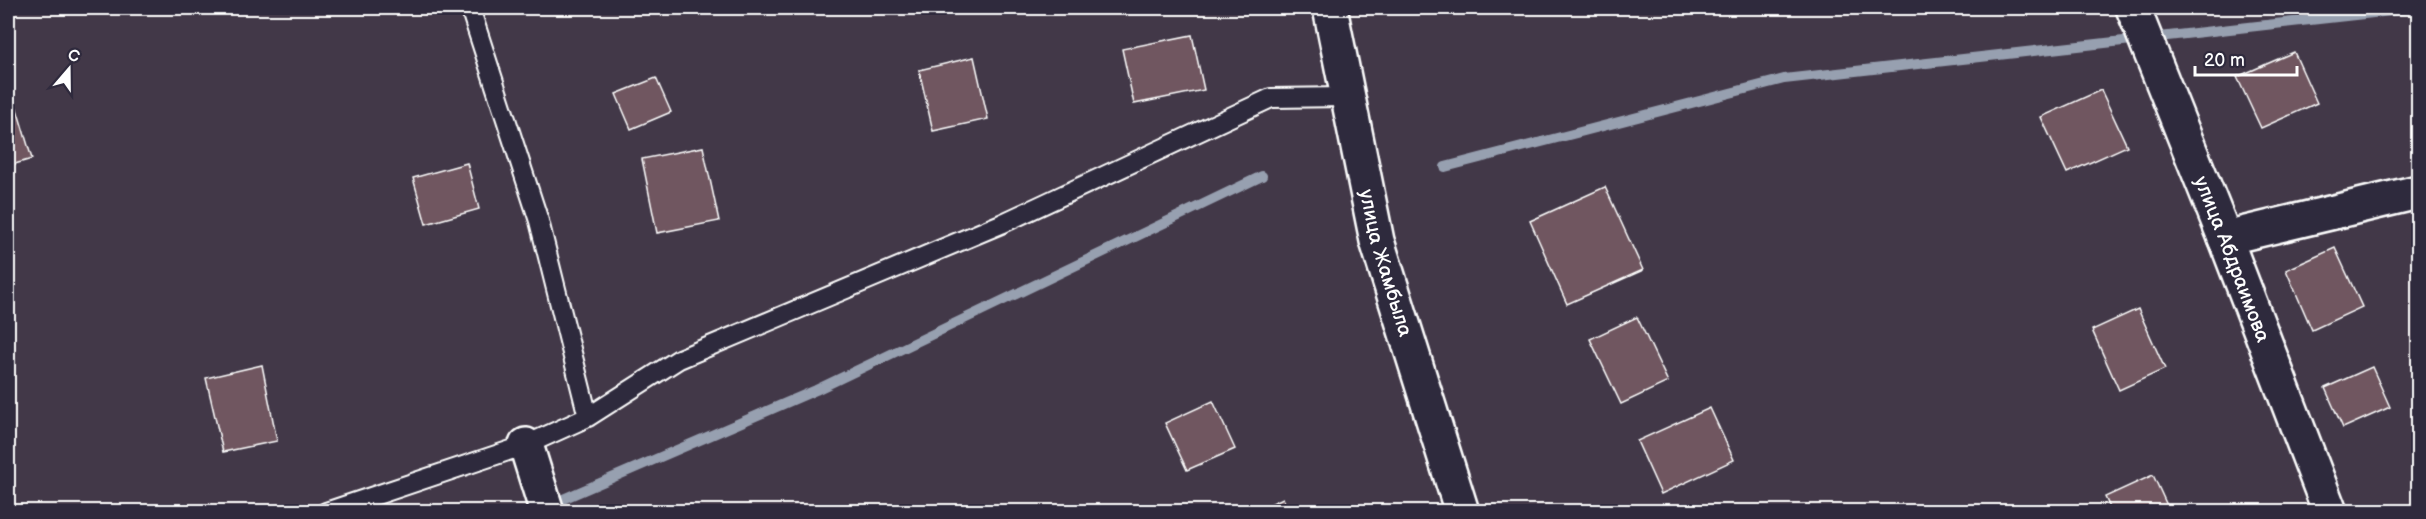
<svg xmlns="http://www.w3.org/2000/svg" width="2426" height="519" font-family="'Balsamiq Sans',sans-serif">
  <rect width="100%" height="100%" fill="#423848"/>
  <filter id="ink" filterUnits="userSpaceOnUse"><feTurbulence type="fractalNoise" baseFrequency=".0167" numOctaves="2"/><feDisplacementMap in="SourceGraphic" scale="12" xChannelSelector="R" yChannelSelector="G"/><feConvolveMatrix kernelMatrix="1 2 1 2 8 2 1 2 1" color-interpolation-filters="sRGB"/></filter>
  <g filter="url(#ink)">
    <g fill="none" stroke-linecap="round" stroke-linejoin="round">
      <path stroke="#97a0b0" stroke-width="10" d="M 1445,167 L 1784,79 L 2418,8
        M 549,505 L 816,390 L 1262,176"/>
    </g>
    <path fill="#6f5760" stroke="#fff" stroke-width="1.5" d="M 1192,35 L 1204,90 L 1134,104 L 1122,49 Z
      M 2294,52 L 2317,103 L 2261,128 L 2237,77 Z
      M 974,57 L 988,119 L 933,131 L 919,70 Z
      M 656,78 L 671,112 L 631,129 L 616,94 Z
      M 10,86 L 32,159 L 8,166 L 8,87 Z
      M 2101,90 L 2127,146 L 2067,173 L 2041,117 Z
      M 703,147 L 719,221 L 657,233 L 642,159 Z
      M 467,163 L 479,209 L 426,224 L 413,178 Z
      M 1605,187 L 1643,270 L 1567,304 L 1530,221 Z
      M 2335,248 L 2362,307 L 2312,330 L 2286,270 Z
      M 2138,309 L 2165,369 L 2119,390 L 2092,330 Z
      M 1637,317 L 1668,382 L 1621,404 L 1590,339 Z
      M 262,365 L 277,441 L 223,452 L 206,378 Z
      M 2372,367 L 2390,407 L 2343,428 L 2325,388 Z
      M 1213,401 L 1235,449 L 1187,470 L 1165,423 Z
      M 1710,408 L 1734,460 L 1661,494 L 1637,441 Z
      M 2153,475 L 2170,512 L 2112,512 L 2105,497 Z
      M 1283,498 L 1289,512 L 1253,512 Z"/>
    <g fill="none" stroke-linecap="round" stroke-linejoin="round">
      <defs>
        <path id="service" d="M 470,8 L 539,221 L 588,417
          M 326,512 L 526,445 L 588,417 L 679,359 L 1001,224 L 1271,98 L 1346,97"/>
        <g id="minor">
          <path id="s1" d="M 1330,8 L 1377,241 L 1462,512"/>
          <path id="s2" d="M 2133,8 L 2225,238 L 2330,512"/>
          <path d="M 2225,238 L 2418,192"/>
          <path d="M 526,445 L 547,512"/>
        </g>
      </defs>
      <use href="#service" stroke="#fff" stroke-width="22"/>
      <use href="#minor" stroke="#fff" stroke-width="38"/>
      <use href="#service" stroke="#2f2a3d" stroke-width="18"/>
      <use href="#minor" stroke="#2f2a3d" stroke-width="33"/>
    </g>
  </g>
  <g text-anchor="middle" stroke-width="6" stroke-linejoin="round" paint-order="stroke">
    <g font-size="20" fill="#fff" stroke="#2f2a3d">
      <text dy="7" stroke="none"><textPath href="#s2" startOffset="270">улица Абдраимова</textPath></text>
      <text dy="7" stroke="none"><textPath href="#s1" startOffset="261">улица Жамбыла</textPath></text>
    </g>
  </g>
  <rect width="2426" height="519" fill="none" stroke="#2f2a3d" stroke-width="30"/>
  <rect x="15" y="15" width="2396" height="489" fill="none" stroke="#fff" stroke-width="2" filter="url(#ink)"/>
  <g transform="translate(69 69) rotate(20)" stroke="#2f2a3d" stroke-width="4.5" paint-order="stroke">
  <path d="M0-4.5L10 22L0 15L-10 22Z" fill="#ffffff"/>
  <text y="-9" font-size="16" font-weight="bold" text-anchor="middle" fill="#ffffff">С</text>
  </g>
  <path d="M2195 66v9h102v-9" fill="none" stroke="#ffffff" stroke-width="3"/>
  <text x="2204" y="66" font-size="18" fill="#ffffff" stroke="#2f2a3d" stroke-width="4.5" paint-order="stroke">20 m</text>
</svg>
